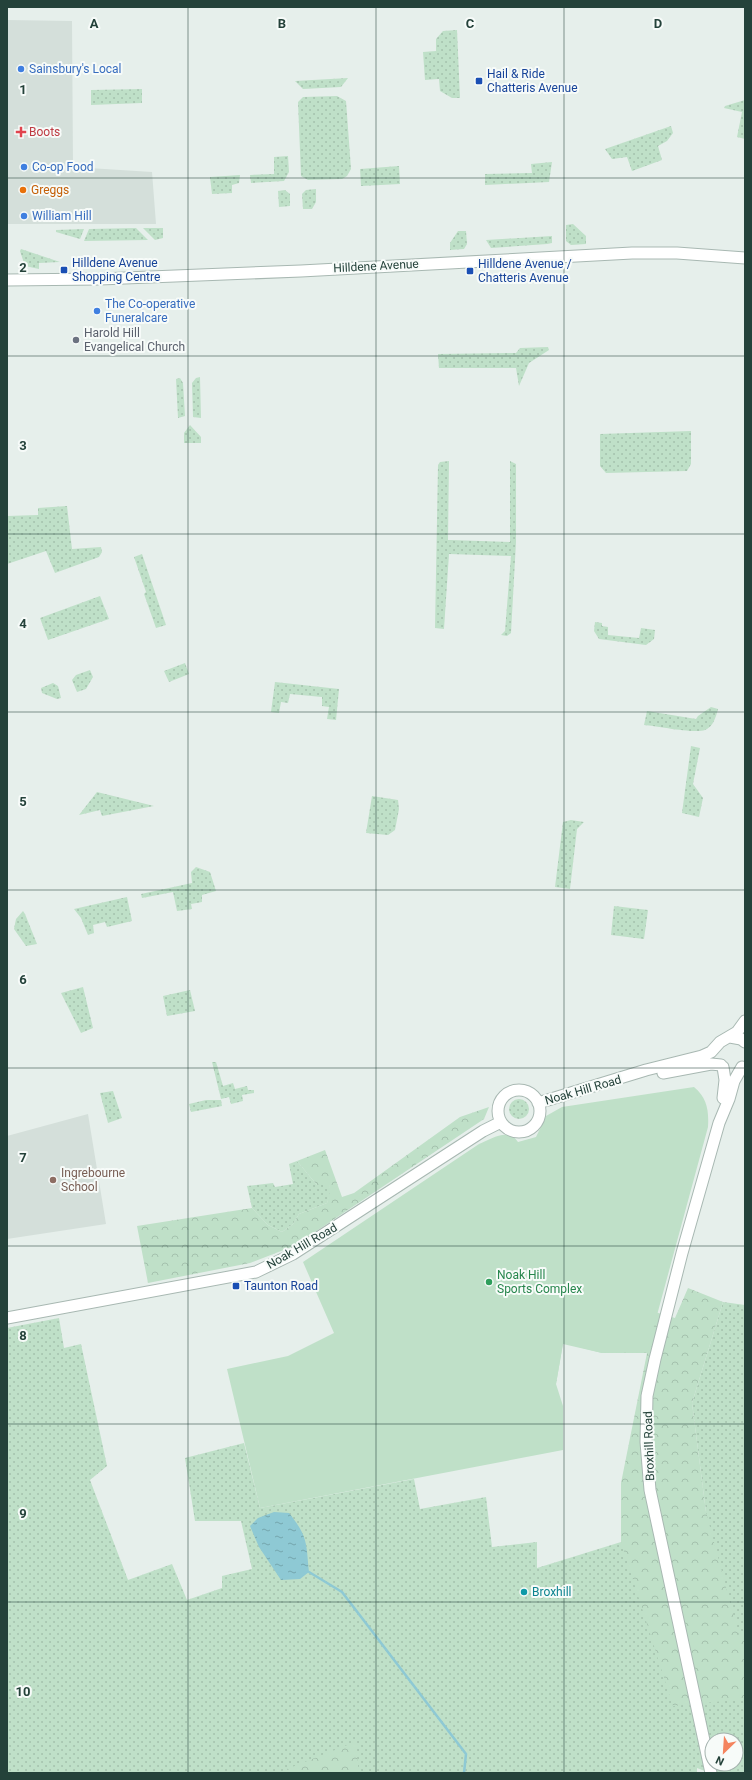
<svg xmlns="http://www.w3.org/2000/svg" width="752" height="1780" font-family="Roboto,sans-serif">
  <defs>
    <pattern id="grass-dots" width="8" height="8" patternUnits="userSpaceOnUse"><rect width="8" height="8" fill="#bfe0c8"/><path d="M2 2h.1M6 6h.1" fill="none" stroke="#a4c1ad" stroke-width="1.8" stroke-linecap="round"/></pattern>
    <pattern id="forest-crowns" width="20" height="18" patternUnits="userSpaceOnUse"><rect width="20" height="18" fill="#bfe0c8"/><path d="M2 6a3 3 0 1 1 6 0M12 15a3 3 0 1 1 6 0" fill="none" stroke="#a4c1ad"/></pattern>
    <pattern id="water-ripples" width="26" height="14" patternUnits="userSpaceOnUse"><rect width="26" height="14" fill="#8ec9d4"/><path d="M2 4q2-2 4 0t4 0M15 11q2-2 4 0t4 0" fill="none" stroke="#74a5ad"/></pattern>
  </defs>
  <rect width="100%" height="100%" fill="#e6efeb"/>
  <path fill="#d4dfda" d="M 7,20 L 72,21 L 73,167 L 152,172 L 156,224 L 7,224 Z
    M 88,1114 L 106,1224 L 7,1239 L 7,1136 Z"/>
  <path fill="url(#grass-dots)" fill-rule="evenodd" d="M 457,30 L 460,98 L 452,98 L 440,91 L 439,79 L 425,80 L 423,52 L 436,51 L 436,39 L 443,31 Z
    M 348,78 L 341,87 L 303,89 L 295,81 Z
    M 142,89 L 142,103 L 91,105 L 91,90 Z
    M 337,96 L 346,101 L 351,169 L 347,176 L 342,179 L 308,180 L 301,176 L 298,102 L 303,97 Z
    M 745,100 L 745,139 L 737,137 L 742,112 L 724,108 L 725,106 Z
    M 671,126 L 673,133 L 667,141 L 658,146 L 662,160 L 632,171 L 627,157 L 612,159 L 605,149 Z
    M 288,156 L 289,172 L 284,181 L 251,183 L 250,175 L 274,174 L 274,157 Z
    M 552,162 L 549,182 L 485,185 L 485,174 L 532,173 L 531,164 Z
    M 399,166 L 400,184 L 361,186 L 360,169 Z
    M 240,175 L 239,183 L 232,185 L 232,193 L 212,194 L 210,177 Z
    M 316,189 L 316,202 L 312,209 L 303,209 L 302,194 L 306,190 Z
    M 285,190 L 290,194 L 290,206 L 279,207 L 278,191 Z
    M 573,224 L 586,236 L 586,244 L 571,245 L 566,241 L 566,225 Z
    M 136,228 L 148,240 L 84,241 L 89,229 Z
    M 143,228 L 163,228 L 163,238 L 155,240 Z
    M 84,229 L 80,239 L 56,232 L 56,230 Z
    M 458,231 L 466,231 L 467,244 L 464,249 L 450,250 L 450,243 Z
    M 552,236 L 552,243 L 547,244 L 491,248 L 486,240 Z
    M 21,249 L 60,262 L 39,263 L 39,269 L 25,266 L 20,251 Z
    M 548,347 L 549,350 L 529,363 L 519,386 L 516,368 L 439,368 L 438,354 L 516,353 L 520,348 Z
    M 200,377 L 201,418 L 193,417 L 192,383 L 196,378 Z
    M 180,378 L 183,383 L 185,416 L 178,418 L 176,379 Z
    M 190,425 L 201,437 L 201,443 L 184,443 L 184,433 Z
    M 691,431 L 691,464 L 687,471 L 606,473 L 600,466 L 600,434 Z
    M 449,461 L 448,540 L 451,540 L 510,542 L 510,461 L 516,464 L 516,542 L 511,633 L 507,636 L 501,635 L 505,631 L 511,556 L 449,554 L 444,629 L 435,628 L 438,465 L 440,462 Z
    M 67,506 L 72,549 L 101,547 L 102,552 L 99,557 L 55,573 L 46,551 L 7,564 L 7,516 L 38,515 L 38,508 Z
    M 142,554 L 166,625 L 156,628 L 144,594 L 146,592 L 134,557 Z
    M 100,596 L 109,619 L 48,640 L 40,618 Z
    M 595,622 L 602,623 L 602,626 L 608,627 L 608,635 L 639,638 L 641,628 L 655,630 L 654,639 L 646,645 L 599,639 L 594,631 Z
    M 185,663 L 189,674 L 169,682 L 164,671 Z
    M 90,670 L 93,677 L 86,689 L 77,692 L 72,680 L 76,675 Z
    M 275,682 L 339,689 L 336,720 L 327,719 L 329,707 L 322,706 L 322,697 L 290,694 L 288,703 L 281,702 L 279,713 L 271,712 Z
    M 53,683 L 58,686 L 61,698 L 57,699 L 42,693 L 41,688 Z
    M 711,707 L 718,709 C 716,717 713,727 705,730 C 695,734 657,726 644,725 L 647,711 L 696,719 L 698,716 Z
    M 691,746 L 700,748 L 693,784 L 703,798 L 699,817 L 682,813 Z
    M 97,792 L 154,806 L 102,816 L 100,810 L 79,815 Z
    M 372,796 L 398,800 L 399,809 L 395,830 L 388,835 L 366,833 Z
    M 571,820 L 584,822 L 577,829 L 570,889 L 555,887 L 563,822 Z
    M 196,867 L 210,872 L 216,891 L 202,895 L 202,902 L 191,904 L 192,909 L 177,911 L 173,892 L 142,898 L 141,894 L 192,883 L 191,872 Z
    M 127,897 L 132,921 L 107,927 L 105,922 L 93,925 L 94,933 L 88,935 L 81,918 L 74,909 Z
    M 614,906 L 648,910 L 644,939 L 611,935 Z
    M 23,911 L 25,914 L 37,944 L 26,946 L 14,929 L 16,919 Z
    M 83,987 L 93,1028 L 81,1033 L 61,993 Z
    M 190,990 L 195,1011 L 167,1016 L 163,996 Z
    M 212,1062 L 216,1062 L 223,1086 L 233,1083 L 235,1089 L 247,1086 L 248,1090 L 254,1090 L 254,1093 L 242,1095 L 243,1101 L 231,1104 L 229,1097 L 221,1099 Z
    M 113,1091 L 122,1118 L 108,1123 L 100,1093 Z
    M509 1109a10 10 0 1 1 20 0a10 10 0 1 1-20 0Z
    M 206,1100 L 221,1100 L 222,1106 L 191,1112 L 189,1104 Z
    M 297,1161 L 317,1185 L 329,1185 L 331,1191 L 327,1203 L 299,1214 L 293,1224 L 282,1232 L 268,1225 L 252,1208 L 247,1186 L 273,1183 L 275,1187 L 293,1184 L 289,1164 Z
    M 723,1302 L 745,1305 L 745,1773 L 710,1773 L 697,1768 L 697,1773 L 7,1773 L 7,1328 L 59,1318 L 64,1348 L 81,1344 L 107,1466 L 90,1480 L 128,1580 L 172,1564 L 187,1600 L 222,1588 L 222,1576 L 252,1569 L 241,1521 L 195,1521 L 185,1458 L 244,1443 L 260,1508 L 414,1479 L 420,1509 L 486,1497 L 492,1547 L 537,1542 L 537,1568 L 621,1542 L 706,1512 L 692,1403 ZM 712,1740 L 736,1740 L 736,1764 L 712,1764 Z"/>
  <path fill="url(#forest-crowns)" d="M 489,1107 L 484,1119 L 294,1246 L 250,1263 L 148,1283 L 137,1226 L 252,1208 L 268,1225 L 282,1232 L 293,1224 L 299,1214 L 327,1203 L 330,1191 L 329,1185 L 317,1185 L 297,1161 L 325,1150 L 342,1197 L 354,1193 L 460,1117 Z
    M 559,1283 L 675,1318 L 688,1288 L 723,1302 L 692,1403 L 706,1512 L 739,1636 L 745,1636 L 745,1699 L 673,1706 L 621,1542 L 621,1483 L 647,1353 L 602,1353 L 563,1343 L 556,1384 Z
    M 355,1742 L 359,1773 L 277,1773 Z"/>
  <path fill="#bfe0c8" d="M 694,1087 C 707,1098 709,1110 708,1127 L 647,1352 L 602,1353 L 563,1344 L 556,1384 L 563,1406 L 563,1450 L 260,1508 L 227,1369 L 288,1356 L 334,1333 L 303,1262 L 479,1144 C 491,1139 509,1127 518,1142 L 536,1137 L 546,1116 L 562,1107 Z"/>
  <path fill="url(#water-ripples)" d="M 274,1512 L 289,1513 C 308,1537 306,1542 309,1572 L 300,1579 L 281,1580 L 259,1547 L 250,1526 L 258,1518 Z"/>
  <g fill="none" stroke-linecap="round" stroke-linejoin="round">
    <path stroke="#8ec9d4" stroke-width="2.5" d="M 309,1572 L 342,1592 L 466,1754 L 464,1773"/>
    <defs>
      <path id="minor" d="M 7,280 L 100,279 L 301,271 L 632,253 L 677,253 L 745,258
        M 730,1037 L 741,1039 L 745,1042
        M 723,1067 L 725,1080 L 723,1098
        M 663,1073 L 711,1064 L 721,1065
        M498 1111a21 21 0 1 1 42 0a21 21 0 1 1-42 0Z
        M 538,1103 L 646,1070 L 702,1056 L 711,1052 L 720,1042 L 737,1032 L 745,1021
        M 7,1318 L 256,1272 L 293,1254 L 483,1131 L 501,1122
        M 711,1773 L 650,1490 L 646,1442 L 647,1396 L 655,1359 L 682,1253 L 719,1123 L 729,1099 L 734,1081 L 742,1067"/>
    </defs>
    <use href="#minor" stroke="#a8b8b2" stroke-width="13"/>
    <use href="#minor" stroke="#fff" stroke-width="11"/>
  </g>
  <path fill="none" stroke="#24423a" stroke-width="1" stroke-opacity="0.55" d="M 188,7 L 188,1773M 376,7 L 376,1773M 564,7 L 564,1773M 7,178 L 745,178M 7,356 L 745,356M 7,534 L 745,534M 7,712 L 745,712M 7,890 L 745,890M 7,1068 L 745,1068M 7,1246 L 745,1246M 7,1424 L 745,1424M 7,1602 L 745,1602"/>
  <g fill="#3f7fe0" stroke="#f7fbf9" stroke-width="1.5">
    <circle cx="21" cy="69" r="4"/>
    <circle cx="24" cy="167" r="4"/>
    <circle cx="24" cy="216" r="4"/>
    <circle cx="97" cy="311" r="4"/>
  </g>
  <g fill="#1a4fb4" stroke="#f7fbf9" stroke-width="1.5">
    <rect x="475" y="77" width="8" height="8" rx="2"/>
    <rect x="60" y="266" width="8" height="8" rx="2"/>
    <rect x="466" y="267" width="8" height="8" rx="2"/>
    <rect x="232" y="1282" width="8" height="8" rx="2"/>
  </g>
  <path fill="#e0444e" stroke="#f7fbf9" stroke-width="1.5" d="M19 126h4v4h4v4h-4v4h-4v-4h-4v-4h4z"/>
  <circle fill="#e8710a" stroke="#f7fbf9" stroke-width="1.5" cx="23" cy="190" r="4"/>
  <circle fill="#6b7280" stroke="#f7fbf9" stroke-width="1.5" cx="76" cy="340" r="4"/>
  <circle fill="#8d6e63" stroke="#f7fbf9" stroke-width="1.5" cx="53" cy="1180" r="4"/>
  <circle fill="#2e9e5b" stroke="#f7fbf9" stroke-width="1.5" cx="489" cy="1282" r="4"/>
  <circle fill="#0f9aa8" stroke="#f7fbf9" stroke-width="1.5" cx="524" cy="1592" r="4"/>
  <g text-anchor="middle" stroke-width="4" stroke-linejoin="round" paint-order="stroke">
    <g font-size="12" fill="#366cbe" stroke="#f7fbf9" text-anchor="start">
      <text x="29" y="73">Sainsbury's Local</text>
      <text x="32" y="171">Co-op Food</text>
      <text x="32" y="220">William Hill</text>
      <text x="105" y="308">The Co-operative<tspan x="105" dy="14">Funeralcare</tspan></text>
    </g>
    <g font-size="12" fill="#164399" stroke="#f7fbf9" text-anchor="start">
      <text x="487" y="78">Hail &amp; Ride<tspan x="487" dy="14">Chatteris Avenue</tspan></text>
      <text x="72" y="267">Hilldene Avenue<tspan x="72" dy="14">Shopping Centre</tspan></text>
      <text x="478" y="268">Hilldene Avenue /<tspan x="478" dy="14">Chatteris Avenue</tspan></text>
      <text x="244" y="1290">Taunton Road</text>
    </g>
    <g font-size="12" fill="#be3a42" stroke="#f7fbf9" text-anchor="start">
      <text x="29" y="136">Boots</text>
    </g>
    <g font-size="12" fill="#c56008" stroke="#f7fbf9" text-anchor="start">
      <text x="31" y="194">Greggs</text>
    </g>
    <g font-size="12" fill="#24423a" stroke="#f7fbf9">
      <text transform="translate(376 266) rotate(-3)" y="4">Hilldene Avenue</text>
      <text transform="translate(583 1090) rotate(-16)" y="4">Noak Hill Road</text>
      <text transform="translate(302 1246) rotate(-30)" y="4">Noak Hill Road</text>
      <text transform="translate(649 1446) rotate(-92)" y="4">Broxhill Road</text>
    </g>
    <g font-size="12" fill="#5b616d" stroke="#f7fbf9" text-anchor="start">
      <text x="84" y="337">Harold Hill<tspan x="84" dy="14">Evangelical Church</tspan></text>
    </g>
    <g font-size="12" fill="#785e54" stroke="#f7fbf9" text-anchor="start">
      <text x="61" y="1177">Ingrebourne<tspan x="61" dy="14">School</tspan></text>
    </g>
    <g font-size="12" fill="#27864d" stroke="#f7fbf9" text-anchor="start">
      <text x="497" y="1279">Noak Hill<tspan x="497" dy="14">Sports Complex</tspan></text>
    </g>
    <g font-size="12" fill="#0d838f" stroke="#f7fbf9" text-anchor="start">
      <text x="532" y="1596">Broxhill</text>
    </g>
  </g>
  <g font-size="13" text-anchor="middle" font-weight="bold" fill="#24423a" stroke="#f7fbf9" stroke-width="4" stroke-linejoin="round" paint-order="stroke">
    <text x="94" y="28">A</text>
    <text x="282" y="28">B</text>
    <text x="470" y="28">C</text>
    <text x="658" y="28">D</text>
    <text x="23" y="94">1</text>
    <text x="23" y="272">2</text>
    <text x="23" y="450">3</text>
    <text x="23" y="628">4</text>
    <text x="23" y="806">5</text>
    <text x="23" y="984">6</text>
    <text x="23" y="1162">7</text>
    <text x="23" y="1340">8</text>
    <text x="23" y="1518">9</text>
    <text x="23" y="1696">10</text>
  </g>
  <rect width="752" height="1780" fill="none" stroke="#24423a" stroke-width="16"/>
  <g transform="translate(724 1752) rotate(205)"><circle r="19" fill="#f7fbf9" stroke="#a3b1ad"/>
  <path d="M0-3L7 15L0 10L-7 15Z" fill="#f4845f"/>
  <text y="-6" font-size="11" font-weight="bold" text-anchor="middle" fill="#24423a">N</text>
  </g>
</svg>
